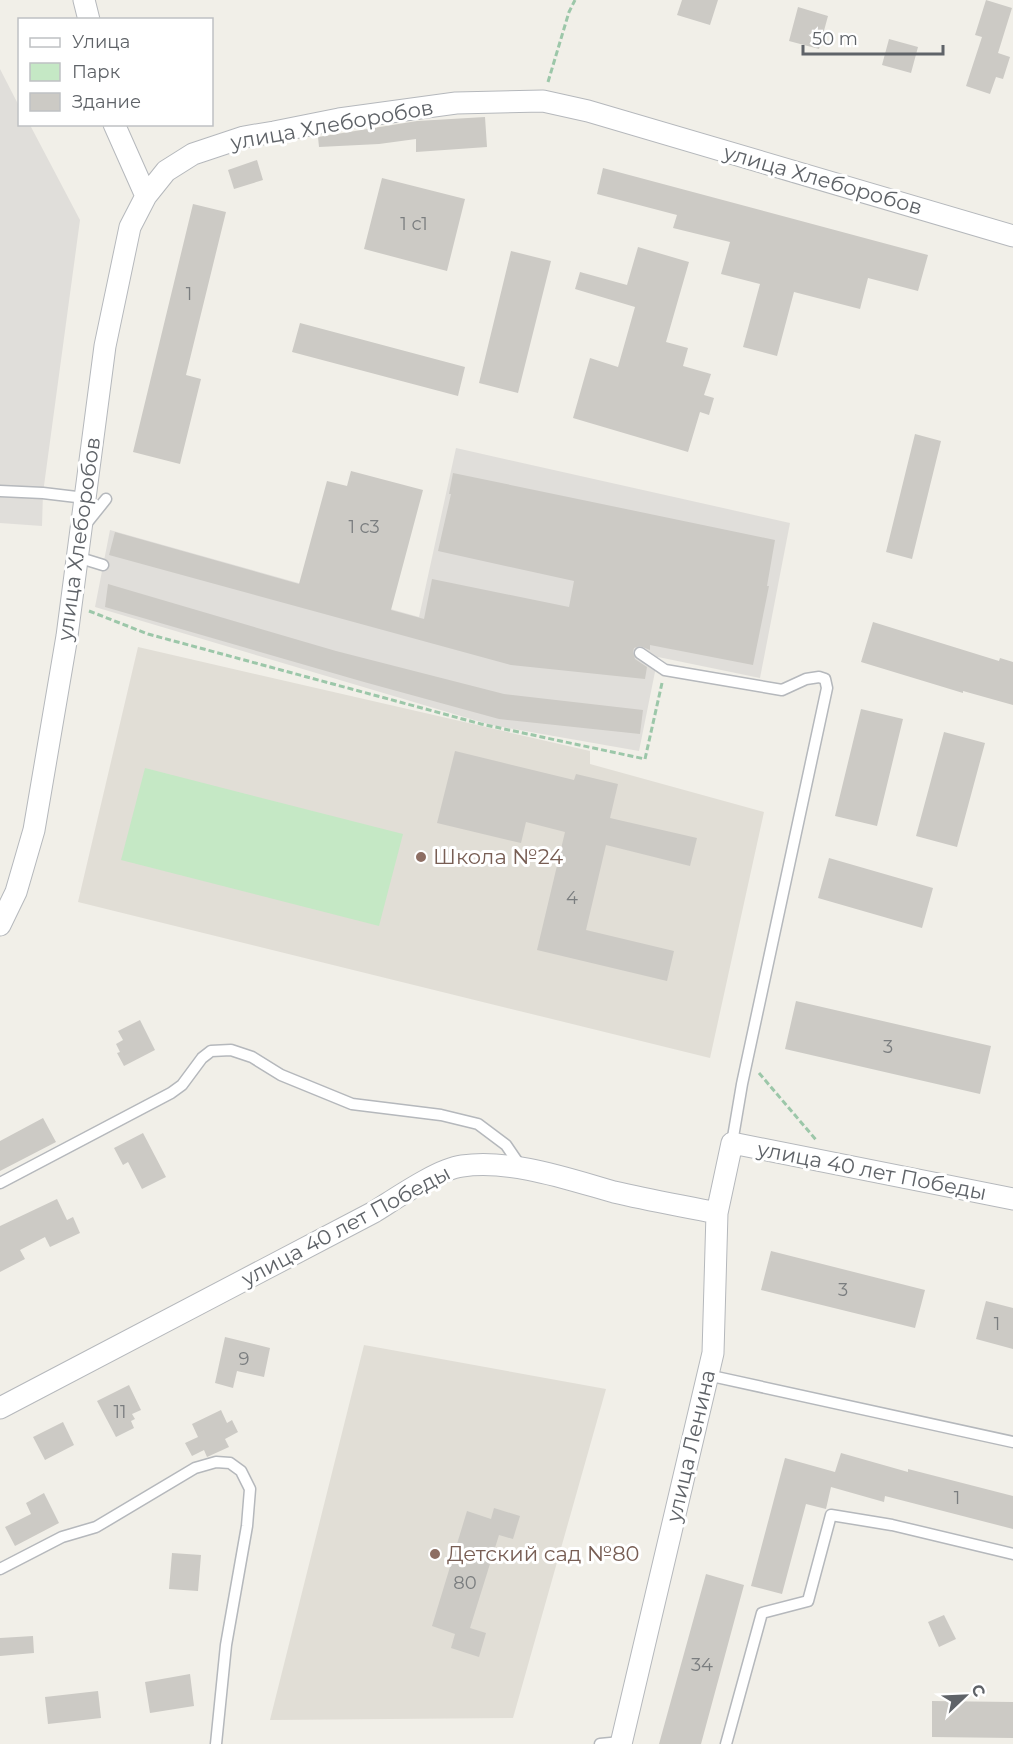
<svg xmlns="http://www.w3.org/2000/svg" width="1013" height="1744" font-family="Montserrat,sans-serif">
  <rect width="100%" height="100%" fill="#f1efe8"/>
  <path fill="#e0deda" d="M 0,69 L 19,106 L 20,124 L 30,125 L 80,220 L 43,493 L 42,526 L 0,523 Z
    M 456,448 L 790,523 L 760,678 L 658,657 L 639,751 L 491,725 L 95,607 L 110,530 L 419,617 Z"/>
  <path fill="#e1ded6" d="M 138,647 L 590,751 L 590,764 L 764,812 L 710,1058 L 78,902 Z
    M 364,1345 L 606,1389 L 513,1718 L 270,1720 Z"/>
  <path fill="#c5e8c5" d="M 145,768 L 403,834 L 379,926 L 121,860 Z"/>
  <path fill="#cccac5" d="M 682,0 L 718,0 L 710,25 L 677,15 Z
    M 986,0 L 1012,8 L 998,53 L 1010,57 L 1003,79 L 996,77 L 990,94 L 966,86 L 982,37 L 975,35 Z
    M 798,7 L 828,16 L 819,49 L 789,41 Z
    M 889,39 L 918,47 L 911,73 L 882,65 Z
    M 485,117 L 487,147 L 416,152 L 416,139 L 379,144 L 319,147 L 318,137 L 417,121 Z
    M 257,160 L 263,180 L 234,189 L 228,170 Z
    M 603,168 L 928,255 L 918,291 L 868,278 L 860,309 L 794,292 L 777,356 L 743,347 L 760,284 L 721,274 L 730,242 L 673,228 L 677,215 L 597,194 Z
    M 382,178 L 465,199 L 447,271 L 364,249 Z
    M 193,204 L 226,212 L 186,375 L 201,379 L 180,464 L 133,452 Z
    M 638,247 L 689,262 L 666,342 L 688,348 L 683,366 L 711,374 L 704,395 L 714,398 L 709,415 L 700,412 L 688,452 L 573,418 L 590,358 L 618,367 L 635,307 L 575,289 L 580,272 L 627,285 Z
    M 511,251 L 551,261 L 518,393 L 479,383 Z
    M 300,323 L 465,367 L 458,396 L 292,352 Z
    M 915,434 L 941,441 L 912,559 L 886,552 Z
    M 351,471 L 423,490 L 391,610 L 424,619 L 432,579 L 569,607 L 574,581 L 438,551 L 451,494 L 449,494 L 453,473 L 775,540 L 767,586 L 769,586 L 753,665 L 650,645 L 650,650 L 640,646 L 634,648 L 633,652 L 635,659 L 647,667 L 645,679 L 511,665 L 109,555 L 115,532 L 299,584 L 327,481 L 347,486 Z
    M 108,584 L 336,651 L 504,694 L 643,710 L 640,734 L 499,719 L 364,682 L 105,607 Z
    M 873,622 L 999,661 L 1000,658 L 1013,662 L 1013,705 L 963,691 L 963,693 L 861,662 Z
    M 861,709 L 903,719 L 877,826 L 835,816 Z
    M 944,732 L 985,743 L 957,847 L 916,836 Z
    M 455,751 L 574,780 L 576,774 L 618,784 L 610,818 L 697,838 L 690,866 L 606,845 L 586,930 L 674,951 L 667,981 L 537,950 L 565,832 L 526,822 L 521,843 L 437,823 Z
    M 829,858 L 933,888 L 922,928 L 818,898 Z
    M 796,1001 L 991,1046 L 980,1094 L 785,1049 Z
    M 140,1020 L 155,1050 L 124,1066 L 117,1053 L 120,1052 L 116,1044 L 123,1040 L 118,1031 Z
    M 43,1118 L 56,1142 L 0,1171 L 0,1141 Z
    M 143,1133 L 166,1177 L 142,1189 L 128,1162 L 123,1165 L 114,1148 Z
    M 57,1199 L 67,1220 L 73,1217 L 80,1233 L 50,1247 L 45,1237 L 20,1250 L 25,1259 L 0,1272 L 0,1226 Z
    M 771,1251 L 925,1290 L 915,1328 L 761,1290 Z
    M 986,1301 L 1013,1308 L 1013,1349 L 976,1339 Z
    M 225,1337 L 270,1348 L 264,1377 L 237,1371 L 233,1388 L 215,1383 Z
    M 129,1385 L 141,1410 L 132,1414 L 135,1419 L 131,1421 L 134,1428 L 116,1437 L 97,1401 Z
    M 221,1410 L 227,1423 L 232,1420 L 238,1432 L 225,1439 L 229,1447 L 207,1457 L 204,1450 L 192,1456 L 185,1443 L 198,1437 L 192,1424 Z
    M 63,1422 L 74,1445 L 45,1460 L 33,1437 Z
    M 841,1453 L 908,1472 L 908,1469 L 1013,1496 L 1013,1529 L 885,1496 L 884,1502 L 831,1487 L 826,1509 L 806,1504 L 782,1594 L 751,1586 L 785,1458 L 835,1472 Z
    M 44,1493 L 59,1523 L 15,1546 L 5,1527 L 31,1514 L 26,1503 Z
    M 494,1508 L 520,1516 L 513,1539 L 499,1535 L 470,1628 L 486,1633 L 479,1657 L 451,1648 L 455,1634 L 432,1626 L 467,1511 L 491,1519 Z
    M 172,1553 L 201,1555 L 198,1591 L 169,1589 Z
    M 706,1574 L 744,1585 L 701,1744 L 659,1744 Z
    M 944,1615 L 956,1639 L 939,1647 L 928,1622 Z
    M 33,1636 L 34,1653 L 0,1656 L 0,1638 Z
    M 190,1674 L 194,1706 L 150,1713 L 145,1682 Z
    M 98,1691 L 101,1718 L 48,1724 L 45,1697 Z
    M 932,1701 L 1013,1702 L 1013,1738 L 932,1737 Z"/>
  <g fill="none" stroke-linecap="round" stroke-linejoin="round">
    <defs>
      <path id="service" d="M 0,491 L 43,493 L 85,498
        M 86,524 L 106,499
        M 77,557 L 103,565
        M 640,653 L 665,670 L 782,690 L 806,679 L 819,677 L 825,679 L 827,688 L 742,1084 L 732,1143
        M 0,1183 L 171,1093 L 182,1085 L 202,1058 L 211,1051 L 231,1050 L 252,1057 L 281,1075 L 352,1104 L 441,1115 L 478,1124 L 506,1145 L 521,1167
        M 707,1375 L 1013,1442
        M 0,1569 L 62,1537 L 96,1527 L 195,1468 L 216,1462 L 230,1463 L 241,1471 L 250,1489 L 247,1526 L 226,1645 L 216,1744
        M 600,1744 L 621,1742
        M 726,1744 L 762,1613 L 808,1601 L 831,1515 L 892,1525 L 1013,1554"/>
      <path id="minor" d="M 84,0 L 89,20
        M 114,124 L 146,196
        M 0,925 L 16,892 L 34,830 L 67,636 L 105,346 L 130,227 L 146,196 L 166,171 L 193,154 L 244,137 L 274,132 L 339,119 L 456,103 L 543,101 L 588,111 L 1013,236
        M 0,1408 L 374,1212 C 395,1199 438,1169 462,1166 C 511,1159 568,1179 614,1192 C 648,1200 683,1206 717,1213
        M 621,1744 L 713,1353 L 717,1213 L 732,1143 L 1013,1199"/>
    </defs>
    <use href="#service" stroke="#b5b8bc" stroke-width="13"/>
    <use href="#minor" stroke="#b5b8bc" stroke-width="23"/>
    <path stroke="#9cc7a9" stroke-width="3" stroke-dasharray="6 3" stroke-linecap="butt" d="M 548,82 L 569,12 L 575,0
      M 89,611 L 148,634 L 481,724 L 645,759 L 662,683
      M 759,1073 L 817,1141"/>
    <use href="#service" stroke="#fff" stroke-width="10"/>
    <use href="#minor" stroke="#fff" stroke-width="21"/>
  </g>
  <g fill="#8d6e63" stroke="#fff" stroke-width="2">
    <circle cx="421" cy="857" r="6"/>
    <circle cx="435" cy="1554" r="6"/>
  </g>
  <g text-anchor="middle" stroke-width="6" stroke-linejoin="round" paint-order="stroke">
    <g font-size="18" fill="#7a7d7f">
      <text x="414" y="230">1 с1</text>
      <text x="189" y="300">1</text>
      <text x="364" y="533">1 с3</text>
      <text x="572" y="904">4</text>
      <text x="888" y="1053">3</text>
      <text x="843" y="1296">3</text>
      <text x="997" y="1330">1</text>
      <text x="244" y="1365">9</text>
      <text x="120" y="1418">11</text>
      <text x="957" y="1504">1</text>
      <text x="465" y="1589">80</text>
      <text x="702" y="1671">34</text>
    </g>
    <g font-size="21" fill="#5f6368" stroke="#fff">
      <text transform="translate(332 125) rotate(-10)" y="7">улица Хлеборобов</text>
      <text transform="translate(823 180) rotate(16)" y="7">улица Хлеборобов</text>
      <text transform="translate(79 539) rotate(-82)" y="7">улица Хлеборобов</text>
      <text transform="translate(872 1171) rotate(11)" y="7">улица 40 лет Победы</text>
      <text transform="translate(346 1226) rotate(-28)" y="7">улица 40 лет Победы</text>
      <text transform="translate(691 1446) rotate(-77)" y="7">улица Ленина</text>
    </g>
    <g font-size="21" fill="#785e54" stroke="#fff" text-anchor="start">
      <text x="433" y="864">Школа №24</text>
      <text x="447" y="1561">Детский сад №80</text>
    </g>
  </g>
  <rect x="18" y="18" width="195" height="108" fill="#ffffff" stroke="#bfc1c3" stroke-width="1.5"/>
  <rect x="30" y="38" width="30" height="9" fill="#ffffff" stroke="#bfc1c3" stroke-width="1.5"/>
  <text x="72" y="48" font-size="18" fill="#5f6368">Улица</text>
  <rect x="30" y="63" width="30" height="18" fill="#c5e8c5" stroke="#bfc1c3" stroke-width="1.5"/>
  <text x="72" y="78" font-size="18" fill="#5f6368">Парк</text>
  <rect x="30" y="93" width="30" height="18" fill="#cccac5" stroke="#bfc1c3" stroke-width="1.5"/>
  <text x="72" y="108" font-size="18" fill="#5f6368">Здание</text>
  <g transform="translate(965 1696) rotate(67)" stroke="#ffffff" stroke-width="4.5" paint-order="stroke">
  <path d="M0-4.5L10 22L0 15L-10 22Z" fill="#5f6368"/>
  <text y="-9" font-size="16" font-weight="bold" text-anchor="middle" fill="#5f6368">С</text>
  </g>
  <path d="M803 45v9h140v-9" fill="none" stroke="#5f6368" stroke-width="3"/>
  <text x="812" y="45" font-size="18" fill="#5f6368" stroke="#ffffff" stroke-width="4.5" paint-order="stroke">50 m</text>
</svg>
